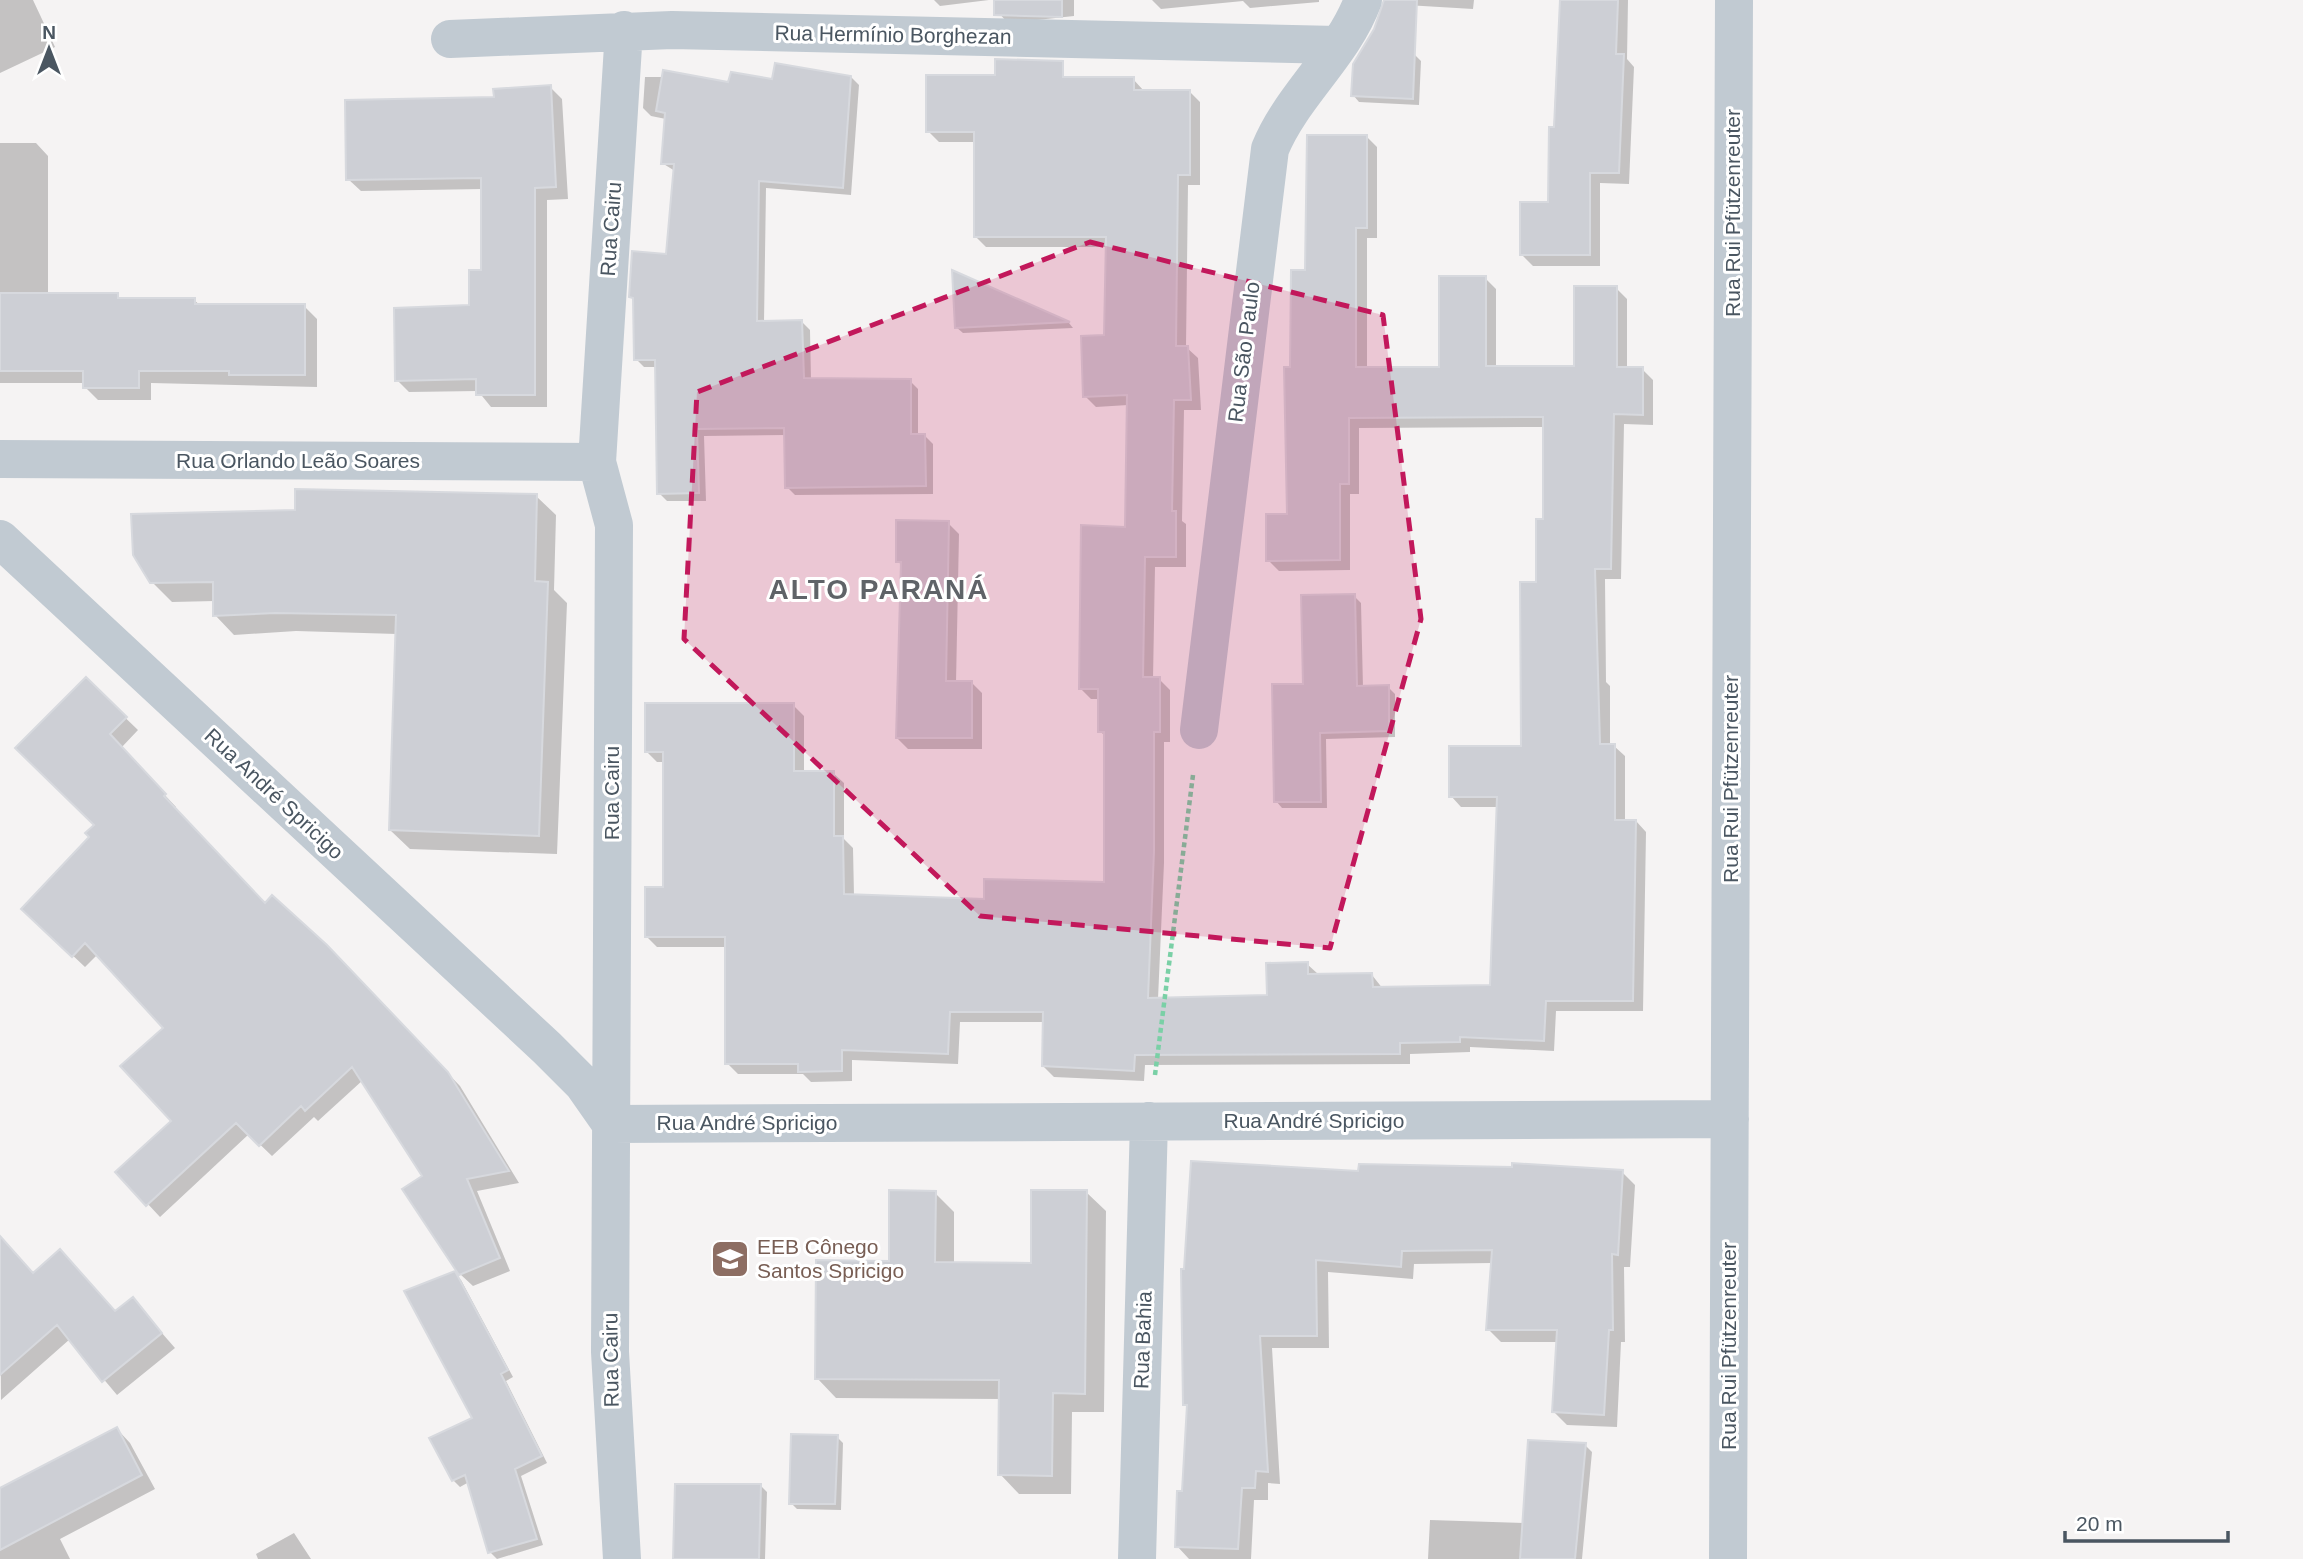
<svg xmlns="http://www.w3.org/2000/svg" width="2303" height="1559" font-family="Helvetica,sans-serif">
  <rect width="100%" height="100%" fill="#f5f3f3"/>
  <path fill="#0003" d="M 0,0 L 33,0 L 55,47 L 0,73 Z
    M 934,0 L 989,0 L 940,6 Z
    M 995,0 L 1074,0 L 1074,16 L 1008,23 L 996,10 Z
    M 1152,0 L 1319,0 L 1319,2 L 1250,8 L 1243,1 L 1161,9 Z
    M 1401,0 L 1474,0 L 1473,9 L 1406,5 Z
    M 1562,0 L 1628,0 L 1627,59 L 1634,67 L 1629,184 L 1600,183 L 1600,266 L 1533,266 L 1522,255 L 1550,204 L 1557,54 L 1562,55 Z
    M 1414,54 L 1421,61 L 1419,105 L 1359,102 L 1353,95 Z
    M 645,77 L 692,77 L 730,84 L 851,77 L 859,85 L 851,195 L 766,188 L 764,323 L 802,322 L 810,330 L 811,380 L 910,381 L 918,389 L 918,436 L 925,436 L 933,444 L 933,494 L 795,495 L 787,487 L 786,435 L 704,436 L 706,501 L 667,501 L 659,493 L 656,367 L 644,367 L 636,359 L 635,301 L 631,297 L 668,256 L 675,171 L 662,163 L 666,119 L 651,116 L 643,108 Z
    M 1133,79 L 1144,91 L 1189,91 L 1200,102 L 1200,185 L 1188,185 L 1186,347 L 1198,358 L 1201,410 L 1184,410 L 1182,521 L 1186,524 L 1186,567 L 1155,567 L 1153,679 L 1159,679 L 1170,690 L 1170,742 L 1164,742 L 1164,863 L 1158,999 L 1269,997 L 1307,964 L 1318,974 L 1372,975 L 1383,989 L 1492,986 L 1498,807 L 1461,807 L 1451,796 L 1522,747 L 1545,520 L 1545,427 L 1359,428 L 1359,494 L 1350,494 L 1350,570 L 1279,571 L 1268,560 L 1289,516 L 1292,369 L 1306,272 L 1366,136 L 1377,147 L 1377,238 L 1367,238 L 1367,369 L 1441,369 L 1485,278 L 1496,289 L 1496,368 L 1576,368 L 1616,288 L 1627,299 L 1627,369 L 1642,369 L 1653,380 L 1653,425 L 1624,424 L 1621,579 L 1605,579 L 1606,682 L 1610,686 L 1610,746 L 1614,746 L 1625,756 L 1625,821 L 1636,821 L 1646,832 L 1643,1011 L 1556,1011 L 1554,1051 L 1470,1047 L 1470,1052 L 1410,1054 L 1410,1064 L 1145,1065 L 1144,1081 L 1054,1077 L 1043,1066 L 1045,1022 L 960,1022 L 958,1064 L 852,1060 L 852,1081 L 811,1082 L 803,1074 L 738,1074 L 727,1063 L 727,947 L 657,947 L 646,936 L 665,889 L 665,762 L 657,762 L 646,751 L 793,705 L 804,716 L 804,773 L 833,773 L 844,783 L 844,839 L 853,848 L 854,896 L 985,901 L 1106,884 L 1106,737 L 1100,731 L 1100,699 L 1091,699 L 1080,688 L 1127,529 L 1128,405 L 1096,407 L 1085,396 L 1106,336 L 1107,247 L 986,247 L 976,237 L 976,142 L 939,142 L 928,131 Z
    M 550,87 L 562,99 L 568,199 L 547,200 L 547,407 L 491,407 L 478,391 L 409,392 L 397,380 L 471,307 L 483,272 L 483,189 L 361,191 L 348,179 L 495,99 Z
    M 0,143 L 36,143 L 48,156 L 48,295 L 194,300 L 201,306 L 304,306 L 317,319 L 317,387 L 151,383 L 151,400 L 98,400 L 85,387 L 85,383 L 0,383 Z
    M 954,273 L 1069,323 L 1073,328 L 963,333 L 956,327 Z
    M 536,496 L 556,515 L 554,590 L 567,603 L 557,854 L 410,849 L 390,830 L 397,634 L 296,631 L 234,635 L 215,615 L 215,601 L 172,602 L 152,582 L 297,511 Z
    M 948,523 L 959,534 L 956,683 L 972,683 L 982,693 L 982,749 L 908,749 L 897,738 L 903,566 L 897,561 Z
    M 1354,596 L 1361,603 L 1363,688 L 1388,687 L 1395,694 L 1395,737 L 1326,739 L 1327,808 L 1282,808 L 1276,801 L 1304,686 Z
    M 86,680 L 138,730 L 121,748 L 176,807 L 174,809 L 265,905 L 338,959 L 460,1086 L 519,1183 L 477,1191 L 510,1271 L 473,1286 L 460,1274 L 425,1177 L 363,1080 L 318,1121 L 314,1117 L 272,1156 L 249,1134 L 160,1217 L 118,1172 L 173,1121 L 166,1028 L 98,954 L 85,967 L 36,921 L 91,837 L 96,825 Z
    M 1360,1172 L 1622,1172 L 1635,1185 L 1630,1267 L 1624,1267 L 1625,1342 L 1621,1342 L 1617,1427 L 1567,1425 L 1554,1412 L 1558,1342 L 1501,1342 L 1488,1329 L 1493,1263 L 1414,1264 L 1413,1279 L 1328,1272 L 1329,1348 L 1272,1348 L 1280,1484 L 1268,1483 L 1268,1500 L 1254,1500 L 1251,1559 L 1189,1559 L 1177,1546 L 1184,1493 L 1189,1409 L 1185,1405 Z
    M 1086,1192 L 1106,1211 L 1104,1412 L 1072,1412 L 1071,1494 L 1019,1494 L 1000,1474 L 1001,1399 L 836,1398 L 817,1378 L 935,1193 L 954,1212 L 954,1264 L 1032,1265 Z
    M 0,1239 L 34,1275 L 116,1313 L 133,1300 L 175,1348 L 117,1395 L 70,1339 L 1,1400 Z
    M 454,1273 L 461,1280 L 513,1377 L 506,1381 L 547,1463 L 521,1476 L 543,1545 L 497,1559 L 490,1552 L 469,1482 L 460,1487 L 453,1480 L 432,1439 L 474,1418 Z
    M 117,1429 L 130,1443 L 155,1489 L 60,1539 L 70,1559 L 0,1559 L 0,1491 Z
    M 837,1437 L 843,1443 L 841,1510 L 797,1509 L 791,1503 Z
    M 1585,1445 L 1592,1452 L 1582,1559 L 1428,1559 L 1430,1520 L 1524,1523 Z
    M 760,1485 L 767,1492 L 765,1559 L 675,1559 Z
    M 294,1533 L 311,1559 L 258,1559 L 256,1554 Z"/>
  <path fill="#cdcfd5" stroke="#d7d9de" stroke-width="2" d="M 994,0 L 1062,0 L 1062,17 L 994,15 Z
    M 1384,0 L 1417,0 L 1413,99 L 1351,96 L 1353,64 L 1374,29 Z
    M 1560,0 L 1618,0 L 1616,54 L 1624,54 L 1619,173 L 1590,173 L 1590,255 L 1520,255 L 1520,202 L 1548,202 L 1549,127 L 1554,127 Z
    M 995,59 L 1063,61 L 1063,77 L 1134,77 L 1134,90 L 1190,90 L 1190,175 L 1178,175 L 1176,346 L 1188,346 L 1191,400 L 1174,400 L 1172,511 L 1176,511 L 1176,557 L 1145,557 L 1143,677 L 1160,677 L 1160,732 L 1154,732 L 1154,851 L 1148,998 L 1267,995 L 1266,963 L 1308,962 L 1308,974 L 1372,973 L 1373,987 L 1490,985 L 1497,797 L 1449,797 L 1449,746 L 1521,746 L 1520,582 L 1536,582 L 1536,519 L 1543,519 L 1543,417 L 1349,418 L 1349,484 L 1340,484 L 1340,560 L 1266,561 L 1266,514 L 1287,514 L 1284,367 L 1290,367 L 1291,270 L 1305,270 L 1307,135 L 1367,135 L 1367,228 L 1356,228 L 1356,367 L 1439,367 L 1439,276 L 1486,276 L 1486,366 L 1574,366 L 1574,286 L 1617,286 L 1617,367 L 1643,367 L 1643,415 L 1614,414 L 1611,569 L 1595,569 L 1600,744 L 1615,744 L 1615,820 L 1636,820 L 1633,1001 L 1546,1001 L 1544,1041 L 1460,1037 L 1460,1042 L 1400,1043 L 1400,1054 L 1135,1055 L 1134,1071 L 1042,1066 L 1043,1012 L 950,1012 L 948,1054 L 842,1050 L 842,1071 L 798,1072 L 798,1064 L 725,1064 L 725,937 L 645,937 L 645,887 L 663,887 L 663,752 L 645,752 L 645,703 L 794,703 L 794,771 L 834,771 L 834,836 L 843,836 L 844,894 L 984,899 L 984,879 L 1104,882 L 1104,732 L 1098,732 L 1098,689 L 1079,689 L 1081,525 L 1125,527 L 1127,395 L 1083,397 L 1081,336 L 1104,335 L 1106,237 L 974,237 L 974,132 L 926,132 L 926,75 L 995,75 Z
    M 775,63 L 851,76 L 843,188 L 759,181 L 757,321 L 802,320 L 804,378 L 911,379 L 911,434 L 925,434 L 926,486 L 785,488 L 784,428 L 697,429 L 699,493 L 657,494 L 655,360 L 634,360 L 633,298 L 629,297 L 632,251 L 666,254 L 674,164 L 661,164 L 665,113 L 656,111 L 663,70 L 728,82 L 731,72 L 772,79 Z
    M 551,85 L 556,187 L 535,188 L 535,395 L 476,395 L 476,379 L 395,381 L 394,308 L 469,305 L 469,270 L 481,270 L 481,178 L 346,180 L 345,100 L 494,97 L 493,89 Z
    M 952,270 L 1070,322 L 955,328 Z
    M 0,293 L 118,293 L 118,298 L 195,298 L 195,304 L 305,304 L 305,375 L 229,375 L 229,371 L 139,371 L 139,388 L 83,388 L 83,371 L 0,371 Z
    M 295,489 L 537,494 L 535,581 L 548,582 L 539,836 L 389,830 L 396,615 L 275,613 L 213,616 L 213,582 L 150,583 L 133,555 L 131,514 L 295,510 Z
    M 896,520 L 949,521 L 946,681 L 972,681 L 972,738 L 896,738 L 901,562 L 896,562 Z
    M 1355,594 L 1357,686 L 1389,685 L 1389,731 L 1320,733 L 1321,802 L 1274,802 L 1272,684 L 1303,684 L 1301,595 Z
    M 86,677 L 127,717 L 110,734 L 166,794 L 164,796 L 265,903 L 272,895 L 327,945 L 448,1072 L 509,1171 L 467,1179 L 500,1258 L 459,1275 L 402,1189 L 422,1176 L 352,1067 L 305,1111 L 301,1106 L 259,1146 L 236,1123 L 146,1206 L 115,1172 L 171,1121 L 120,1066 L 163,1028 L 85,943 L 72,957 L 21,909 L 89,837 L 85,833 L 94,825 L 15,748 Z
    M 1191,1161 L 1358,1171 L 1359,1164 L 1512,1167 L 1512,1163 L 1623,1170 L 1618,1255 L 1612,1254 L 1613,1330 L 1609,1330 L 1604,1415 L 1552,1412 L 1557,1330 L 1486,1330 L 1492,1250 L 1402,1251 L 1401,1267 L 1316,1260 L 1317,1336 L 1260,1336 L 1268,1472 L 1256,1471 L 1255,1488 L 1242,1488 L 1238,1549 L 1175,1547 L 1177,1491 L 1182,1491 L 1187,1405 L 1183,1405 L 1181,1269 L 1184,1269 Z
    M 889,1190 L 936,1191 L 935,1262 L 1031,1263 L 1031,1190 L 1087,1190 L 1085,1394 L 1053,1393 L 1052,1476 L 998,1475 L 999,1380 L 815,1379 L 816,1260 L 889,1261 Z
    M 0,1236 L 33,1273 L 60,1249 L 115,1311 L 133,1297 L 162,1333 L 102,1382 L 57,1325 L 0,1375 Z
    M 455,1271 L 508,1370 L 501,1374 L 542,1456 L 515,1469 L 537,1539 L 488,1553 L 465,1475 L 452,1481 L 429,1438 L 472,1418 L 404,1291 Z
    M 117,1427 L 142,1475 L 0,1550 L 0,1488 Z
    M 791,1434 L 838,1435 L 835,1504 L 789,1504 Z
    M 1528,1440 L 1586,1443 L 1575,1559 L 1520,1559 Z
    M 675,1484 L 761,1484 L 759,1559 L 673,1559 Z"/>
  <g fill="none" stroke-linecap="round" stroke-linejoin="round">
    <path stroke="#7ad0a6" stroke-width="4.5" stroke-dasharray="5 3.5" stroke-linecap="butt" d="M 1155,1075 L 1193,775"/>
    <path stroke="#c1cad2" stroke-width="38" d="M 450,39 L 672,30 L 1337,45
      M 0,459 L 597,462
      M 0,539 L 547,1048 L 583,1084 L 611,1124 L 1730,1119
      M 1199,730 L 1270,149 C 1292,95 1343,55 1363,0
      M 622,1559 L 610,1352 L 614,525 L 597,462 L 624,30
      M 1137,1559 L 1149,1121
      M 1728,1559 L 1734,0"/>
  </g>
  <path fill="#c2185b" fill-opacity="0.2" stroke="#c2185b" stroke-width="5" stroke-dasharray="14 9" stroke-linejoin="round" d="M 1090,242 L 1383,315 L 1421,619 L 1330,948 L 980,916 L 684,639 L 697,392 Z"/>
  <defs>
    <symbol id="school-square" viewBox="-11 -11 22 22"><rect x="-9" y="-9" width="18" height="18" rx="4" fill="#8d6e63" stroke="#fff"/><path d="M0-5L7-2L0 1L-7-2ZM-4 1L0 2.5L4 1V4Q0 6-4 4Z" fill="#fff"/></symbol>
  </defs>
  <g fill-rule="evenodd">
    <use href="#school-square" x="708" y="1237" width="44" height="44"/>
  </g>
  <g text-anchor="middle" stroke-width="6" stroke-linejoin="round" paint-order="stroke">
    <g font-size="21" fill="#4a5661" stroke="#fff">
      <text transform="translate(893 35) rotate(1)" y="7">Rua Hermínio Borghezan</text>
      <text transform="translate(1733 213) rotate(-90)" y="7">Rua Rui Pfützenreuter</text>
      <text transform="translate(611 229) rotate(-86)" y="7">Rua Cairu</text>
      <text transform="translate(1244 352) rotate(-83)" y="7">Rua São Paulo</text>
      <text x="298" y="468">Rua Orlando Leão Soares</text>
      <text transform="translate(1731 779) rotate(-90)" y="7">Rua Rui Pfützenreuter</text>
      <text transform="translate(612 793) rotate(-90)" y="7">Rua Cairu</text>
      <text transform="translate(274 794) rotate(43)" y="7">Rua André Spricigo</text>
      <text x="1314" y="1128">Rua André Spricigo</text>
      <text x="747" y="1130">Rua André Spricigo</text>
      <text transform="translate(1143 1340) rotate(-88)" y="7">Rua Bahia</text>
      <text transform="translate(1729 1346) rotate(-90)" y="7">Rua Rui Pfützenreuter</text>
      <text transform="translate(611 1360) rotate(-91)" y="7">Rua Cairu</text>
    </g>
    <g font-size="21" fill="#785e54" stroke="#fff" text-anchor="start">
      <text x="757" y="1254">EEB Cônego<tspan x="757" dy="24">Santos Spricigo</tspan></text>
    </g>
    <g font-size="28" font-weight="bold" letter-spacing="2" fill="#5f6368" stroke="#fff">
      <text x="879" y="599">ALTO PARANÁ</text>
    </g>
  </g>
  <g transform="translate(49 49)" stroke="#ffffff" stroke-width="5" paint-order="stroke">
  <path d="M0-5L12 26L0 18L-12 26Z" fill="#4a5661"/>
  <text y="-10" font-size="19" font-weight="bold" text-anchor="middle" fill="#4a5661">N</text>
  </g>
  <path d="M2065 1531v10h163v-10" fill="none" stroke="#4a5661" stroke-width="3.5"/>
  <text x="2076" y="1531" font-size="21" fill="#4a5661" stroke="#ffffff" stroke-width="5" paint-order="stroke">20 m</text>
</svg>
